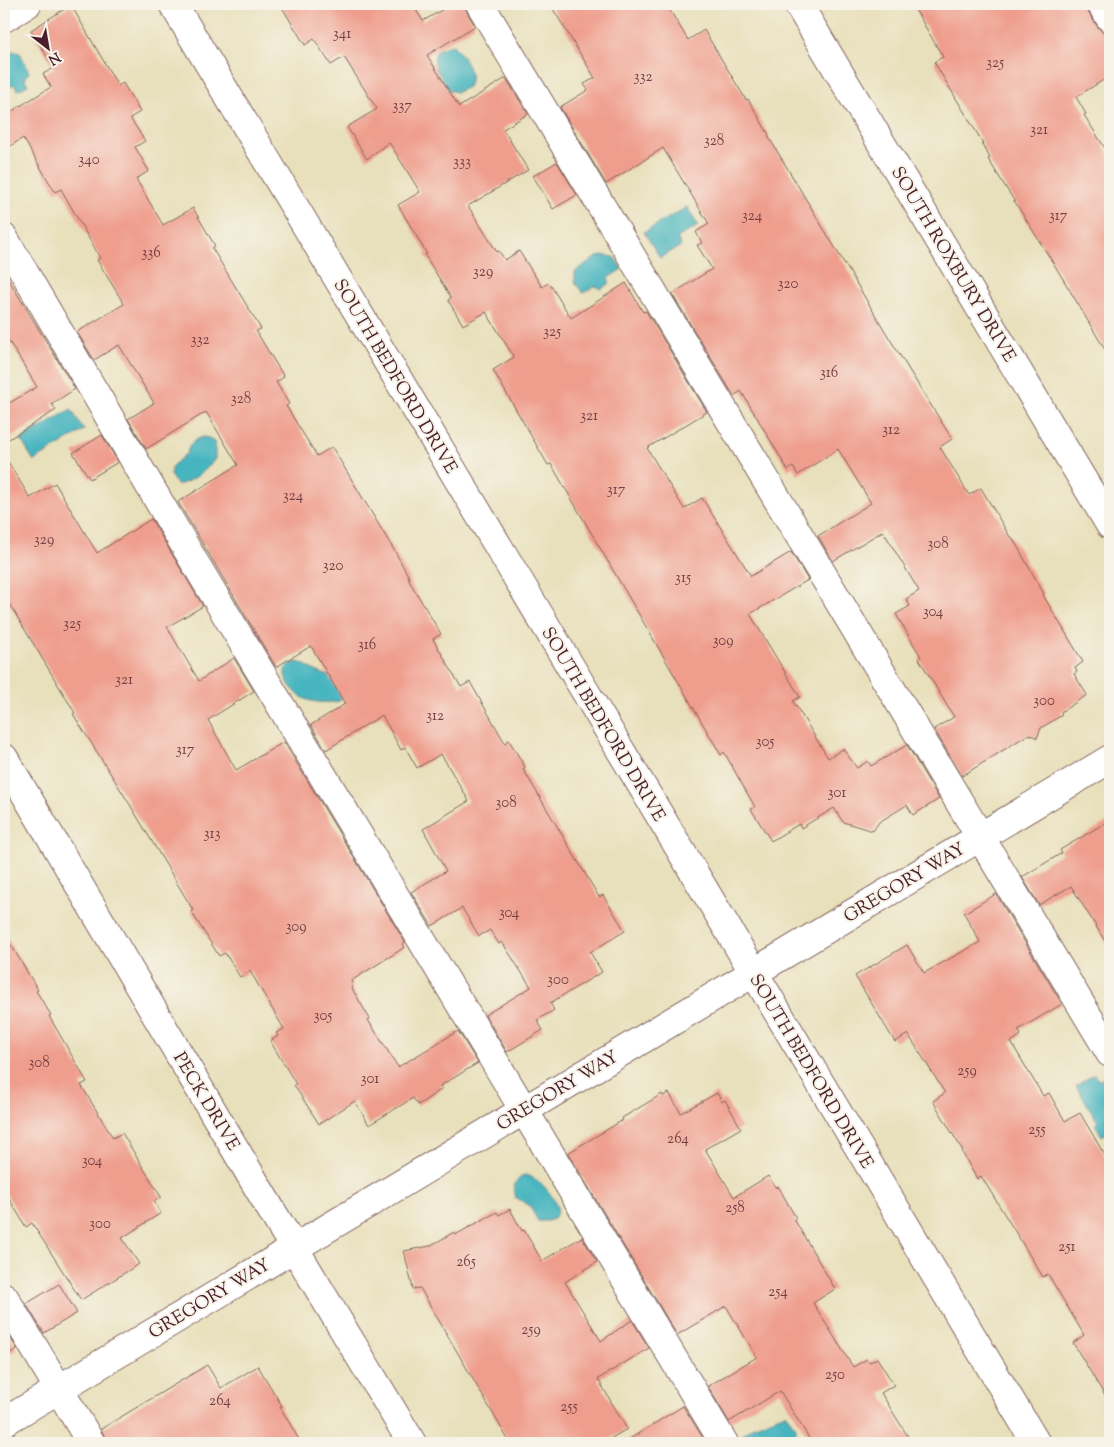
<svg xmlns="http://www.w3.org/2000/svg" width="1114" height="1447" font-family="'Sorts Mill Goudy',serif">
  <rect width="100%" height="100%" fill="#f7f3e8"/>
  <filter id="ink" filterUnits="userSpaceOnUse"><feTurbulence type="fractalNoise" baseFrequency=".02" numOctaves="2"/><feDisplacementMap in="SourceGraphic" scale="10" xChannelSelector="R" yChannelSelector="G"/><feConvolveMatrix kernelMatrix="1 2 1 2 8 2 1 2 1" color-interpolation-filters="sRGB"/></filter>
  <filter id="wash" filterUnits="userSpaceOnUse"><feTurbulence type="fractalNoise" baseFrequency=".0096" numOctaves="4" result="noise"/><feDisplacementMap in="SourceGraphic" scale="20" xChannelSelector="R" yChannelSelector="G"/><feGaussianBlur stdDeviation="1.12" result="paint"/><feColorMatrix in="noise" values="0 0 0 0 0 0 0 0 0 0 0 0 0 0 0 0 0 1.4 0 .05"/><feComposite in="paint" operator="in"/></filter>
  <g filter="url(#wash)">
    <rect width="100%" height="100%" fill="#e8e0bb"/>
    <path fill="#46b5bf" stroke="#486a75" d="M 453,45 C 464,56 475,72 468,87 L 457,92 L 447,90 C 442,83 428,58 438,50 C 442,47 449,46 453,45 Z
      M 12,51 L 20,53 L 29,72 L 25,79 L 28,85 L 18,90 L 14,84 L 4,91 L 4,53 Z
      M 687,207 L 698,226 L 677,238 L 681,246 L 660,258 L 644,232 Z
      M 601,255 L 614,257 L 622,269 L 608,278 L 610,283 L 601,289 L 596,286 L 583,293 L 575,283 L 575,272 L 587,263 Z
      M 71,409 L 84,430 L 34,461 L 21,440 Z
      M 203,437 L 209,438 L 215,443 L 215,459 C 205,472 193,481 177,485 L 170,475 L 172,466 L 187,453 C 189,443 194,440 203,437 Z
      M 297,662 C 303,663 306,666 312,669 C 318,673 328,675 335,679 L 341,694 L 340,701 C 330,703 317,703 308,700 C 293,695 271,667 297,662 Z
      M 1094,1074 L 1098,1080 L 1104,1077 L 1110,1087 L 1110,1093 L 1108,1094 L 1110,1098 L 1110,1131 L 1102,1136 L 1095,1124 L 1098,1122 L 1076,1086 Z
      M 524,1175 C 540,1177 554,1196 558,1210 L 554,1219 L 547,1221 L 538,1221 L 529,1205 L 515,1197 C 512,1186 515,1181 524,1175 Z
      M 785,1413 L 796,1427 L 796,1436 L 782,1443 L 746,1443 L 743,1440 L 744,1433 L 753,1426 Z"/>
    <g id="blocks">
      <path fill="#ef9e8d" d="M 280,4 L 412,4 L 423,21 L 452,4 L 464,4 L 467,12 L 475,26 L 427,55 L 459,107 L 506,78 L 528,114 L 503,129 L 528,170 L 468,206 L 497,252 L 499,251 L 505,260 L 519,251 L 542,287 L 548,283 L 551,286 L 571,318 L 626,283 L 643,312 L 646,311 L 707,412 L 647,448 L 684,509 L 702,498 L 751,576 L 791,552 L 808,580 L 750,614 L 800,697 L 793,701 L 828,758 L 843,749 L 857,768 L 868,761 L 871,766 L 907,745 L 939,799 L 913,815 L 907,805 L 879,822 L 873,831 L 843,822 L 834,808 L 801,828 L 799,824 L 771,841 L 751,809 L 755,807 L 724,752 L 721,755 L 551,464 L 548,465 L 493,370 L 514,357 L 486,312 L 463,325 L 448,300 L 451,298 L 425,255 L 427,254 L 398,205 L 420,192 L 389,142 L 367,159 L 347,127 L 377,109 L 344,57 L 331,65 L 314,39 L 305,45 Z
        M 550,4 L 666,4 L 688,40 L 704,30 L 746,100 L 748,99 L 769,135 L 768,136 L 888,336 L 952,439 L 940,447 L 969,495 L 981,488 L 1010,537 L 1012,537 L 1044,594 L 1043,595 L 1083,662 L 1075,668 L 1077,672 L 1074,674 L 1087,695 L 1061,712 L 1062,715 L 1041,728 L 1037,738 L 1029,734 L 962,776 L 934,729 L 954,717 L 919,659 L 921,657 L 896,614 L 910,606 L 906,599 L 919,591 L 883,531 L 833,561 L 818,536 L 871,503 L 838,449 L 798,475 L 793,467 L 788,470 L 741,391 L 734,396 L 672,294 L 712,269 L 697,245 L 702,243 L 696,232 L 709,224 L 663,148 L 606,184 L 560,107 L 588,90 L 584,84 L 595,78 Z
        M 912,4 L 1086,4 L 1088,12 L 1097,26 L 1102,32 L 1110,34 L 1110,76 L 1076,97 L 1086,114 L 1084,115 L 1110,156 L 1110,358 L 1060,274 L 988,159 L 990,158 L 982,144 L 983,143 L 934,62 L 943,57 Z
        M 71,5 L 118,86 L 123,83 L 140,112 L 130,118 L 145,141 L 135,147 L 149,171 L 136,179 L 163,225 L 193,208 L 215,246 L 212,248 L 261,329 L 256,331 L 284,377 L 276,382 L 289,404 L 286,406 L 317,456 L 332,447 L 397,555 L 410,579 L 408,579 L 441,634 L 433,639 L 461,687 L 470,682 L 505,743 L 509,740 L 525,767 L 523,769 L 599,897 L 603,895 L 625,931 L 590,952 L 602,972 L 550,1003 L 554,1010 L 537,1020 L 543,1030 L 507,1052 L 485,1015 L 531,987 L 502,942 L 499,944 L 490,930 L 479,936 L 462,908 L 432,926 L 411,892 L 446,871 L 423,829 L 469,801 L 441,754 L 417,768 L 405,747 L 401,750 L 382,715 L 326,750 L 311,725 L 345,704 L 311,646 L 276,667 L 178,502 L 238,465 L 206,412 L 146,449 L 128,419 L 154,403 L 119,345 L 94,360 L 77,332 L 124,304 L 97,260 L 100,258 L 61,189 L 55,192 L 23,138 L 4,150 L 4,116 L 51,87 L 43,74 L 54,68 L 31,30 Z
        M 557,162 L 577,195 L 553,209 L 533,176 Z
        M 4,272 L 75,389 L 52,404 L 56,410 L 4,442 L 4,406 L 37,387 L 4,333 Z
        M 102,435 L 118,462 L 90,479 L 73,453 Z
        M 4,455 L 30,498 L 55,483 L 97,553 L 151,519 L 203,606 L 167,627 L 199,681 L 234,658 L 254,691 L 208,720 L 236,770 L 284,742 L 405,942 L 403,944 L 405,947 L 351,981 L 353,986 L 351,987 L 370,1019 L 368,1020 L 398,1067 L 458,1031 L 478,1063 L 440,1086 L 442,1089 L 418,1105 L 413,1098 L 369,1125 L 355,1101 L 319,1124 L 294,1085 L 296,1084 L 270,1041 L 278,1036 L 276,1033 L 284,1029 L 250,971 L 240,977 L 225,953 L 219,956 L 191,911 L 193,910 L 129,803 L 73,714 L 75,713 L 4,595 Z
        M 1110,820 L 1110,949 L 1071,886 L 1039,905 L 1022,877 L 1062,853 L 1060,850 Z
        M 996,894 L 1062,1004 L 1018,1030 L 1021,1035 L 1011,1042 L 1043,1096 L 1049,1093 L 1065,1121 L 1080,1113 L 1110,1164 L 1110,1404 L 1073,1343 L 1084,1335 L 1048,1274 L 1043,1277 L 981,1176 L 977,1179 L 962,1152 L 963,1151 L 933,1101 L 945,1093 L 908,1034 L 895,1042 L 855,976 L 907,945 L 924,973 L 980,942 L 964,913 Z
        M 4,933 L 38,990 L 36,991 L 51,1015 L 49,1016 L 87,1082 L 81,1085 L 113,1138 L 122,1133 L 161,1197 L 154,1201 L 161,1213 L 122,1238 L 139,1264 L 81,1300 L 32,1223 L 26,1227 L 4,1190 Z
        M 669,1093 L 681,1113 L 717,1093 L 722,1102 L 725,1100 L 741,1128 L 705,1149 L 734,1197 L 768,1176 L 776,1188 L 778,1186 L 796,1218 L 794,1219 L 835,1289 L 813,1303 L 853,1367 L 867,1359 L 870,1362 L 877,1358 L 894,1385 L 881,1393 L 912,1443 L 812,1443 L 780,1391 L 729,1422 L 708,1386 L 757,1357 L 726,1306 L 677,1335 L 568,1153 L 623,1120 L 622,1118 L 662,1094 L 663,1096 Z
        M 510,1209 L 522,1231 L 524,1230 L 542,1261 L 582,1237 L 597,1262 L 565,1282 L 601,1341 L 632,1320 L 649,1348 L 598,1379 L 627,1429 L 603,1443 L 510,1443 L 420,1288 L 413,1289 L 404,1251 L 430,1246 L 454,1232 L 455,1235 L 497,1212 L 499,1215 Z
        M 59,1284 L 77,1313 L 44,1333 L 26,1304 Z
        M 4,1327 L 17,1349 L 4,1357 Z
        M 207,1365 L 221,1388 L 258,1366 L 282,1406 L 280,1407 L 301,1443 L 107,1443 L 101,1429 Z
        M 683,1406 L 703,1438 L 694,1443 L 623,1443 Z"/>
    </g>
  </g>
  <g filter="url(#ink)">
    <use href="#blocks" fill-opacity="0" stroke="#81635d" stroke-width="1"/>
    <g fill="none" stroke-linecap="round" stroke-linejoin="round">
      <defs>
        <path id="minor" d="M 173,4 L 1036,1443
          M 480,4 L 1110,1053
          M 798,4 L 1110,525
          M 1101,4 L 1110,18
          M 4,18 L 27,4
          M 4,238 L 195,563 L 724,1443
          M 4,758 L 270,1208 L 412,1443
          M 4,1297 L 91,1443
          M 4,1422 L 1110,759"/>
      </defs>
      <use href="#minor" stroke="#81635d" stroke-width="30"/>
      <use href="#minor" stroke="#fff" stroke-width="28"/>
    </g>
  </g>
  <g text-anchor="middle" stroke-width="4" stroke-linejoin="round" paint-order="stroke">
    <g font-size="15" fill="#733f44">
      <text x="342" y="38">341</text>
      <text x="995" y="67">325</text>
      <text x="643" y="81">332</text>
      <text x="402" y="110">337</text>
      <text x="1039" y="134">321</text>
      <text x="714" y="145">328</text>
      <text x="89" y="164">340</text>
      <text x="462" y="166">333</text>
      <text x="752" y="220">324</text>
      <text x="1058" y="220">317</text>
      <text x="151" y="257">336</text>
      <text x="483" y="276">329</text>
      <text x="788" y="288">320</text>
      <text x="552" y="336">325</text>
      <text x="200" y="344">332</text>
      <text x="829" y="377">316</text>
      <text x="241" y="403">328</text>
      <text x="589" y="420">321</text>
      <text x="891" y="434">312</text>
      <text x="616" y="494">317</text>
      <text x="293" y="500">324</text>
      <text x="44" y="544">329</text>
      <text x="938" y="548">308</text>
      <text x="333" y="570">320</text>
      <text x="683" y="582">315</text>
      <text x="933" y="616">304</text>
      <text x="72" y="628">325</text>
      <text x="723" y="645">309</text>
      <text x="367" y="649">316</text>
      <text x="124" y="684">321</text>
      <text x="1044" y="705">300</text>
      <text x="435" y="720">312</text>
      <text x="765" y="746">305</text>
      <text x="185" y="754">317</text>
      <text x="837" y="797">301</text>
      <text x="506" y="807">308</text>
      <text x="212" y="838">313</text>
      <text x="509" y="917">304</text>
      <text x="296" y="931">309</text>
      <text x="558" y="984">300</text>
      <text x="323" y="1020">305</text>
      <text x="39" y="1067">308</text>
      <text x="967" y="1075">259</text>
      <text x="370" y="1083">301</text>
      <text x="1037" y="1134">255</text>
      <text x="678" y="1143">264</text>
      <text x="92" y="1165">304</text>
      <text x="735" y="1212">258</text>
      <text x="100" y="1228">300</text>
      <text x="1067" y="1251">251</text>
      <text x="466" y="1266">265</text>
      <text x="778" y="1296">254</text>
      <text x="531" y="1334">259</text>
      <text x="835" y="1379">250</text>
      <text x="220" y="1405">264</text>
      <text x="569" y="1411">255</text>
    </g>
    <g font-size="18" fill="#4a1f2b" stroke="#f7f3e8">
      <text transform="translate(954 264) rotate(59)" y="6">SOUTH ROXBURY DRIVE</text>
      <text transform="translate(396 376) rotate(59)" y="6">SOUTH BEDFORD DRIVE</text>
      <text transform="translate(604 724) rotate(59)" y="6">SOUTH BEDFORD DRIVE</text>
      <text transform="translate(904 882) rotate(-31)" y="6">GREGORY WAY</text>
      <text transform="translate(812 1071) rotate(59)" y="6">SOUTH BEDFORD DRIVE</text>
      <text transform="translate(557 1090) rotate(-31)" y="6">GREGORY WAY</text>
      <text transform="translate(207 1101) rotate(59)" y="6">PECK DRIVE</text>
      <text transform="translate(209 1298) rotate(-31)" y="6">GREGORY WAY</text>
    </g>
  </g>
  <rect width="1114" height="1447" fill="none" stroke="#f7f3e8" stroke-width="20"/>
  <g transform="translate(48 48) rotate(149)" stroke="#f7f3e8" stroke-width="4" paint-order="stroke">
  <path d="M0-4L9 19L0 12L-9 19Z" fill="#4a1f2b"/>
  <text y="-8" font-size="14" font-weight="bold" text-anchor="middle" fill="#4a1f2b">N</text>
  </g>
</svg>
